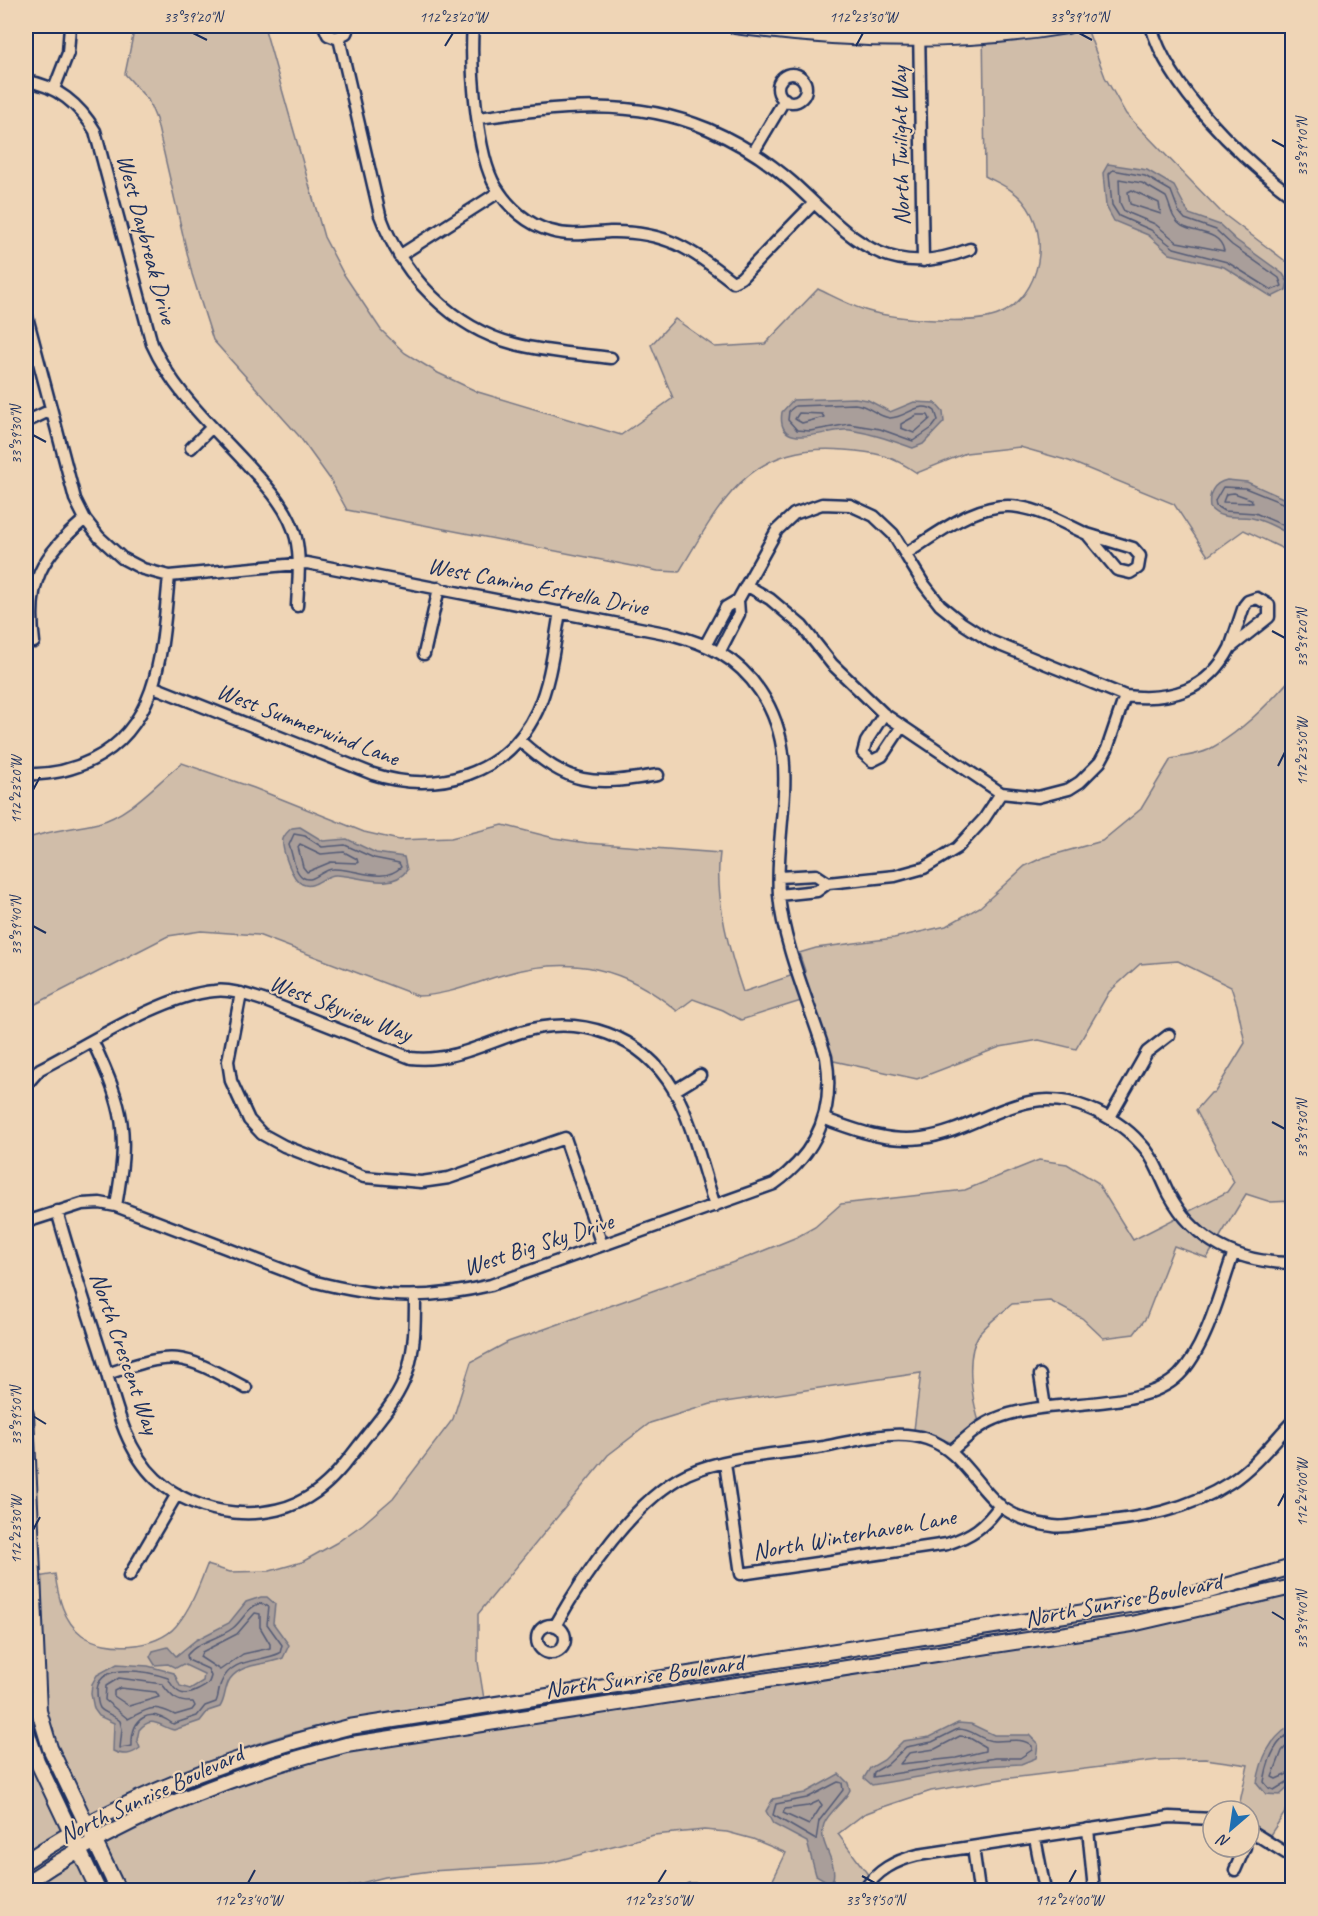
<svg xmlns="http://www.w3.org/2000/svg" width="1318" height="1916" font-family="Caveat,sans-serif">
  <rect width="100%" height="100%" fill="#efd5b6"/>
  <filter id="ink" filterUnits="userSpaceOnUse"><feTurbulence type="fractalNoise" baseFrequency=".0167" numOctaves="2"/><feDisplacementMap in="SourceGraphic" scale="12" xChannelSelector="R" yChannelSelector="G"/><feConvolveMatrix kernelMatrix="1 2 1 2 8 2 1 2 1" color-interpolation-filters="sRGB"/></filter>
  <g filter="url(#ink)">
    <path fill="#d0bda9" stroke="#767684" stroke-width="1.5" d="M 135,26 L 264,26 L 324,237 L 343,273 L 381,330 L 405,353 L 438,373 L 478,392 L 621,435 L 673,398 L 651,345 L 675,319 L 715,347 L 765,344 L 818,289 C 835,297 851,306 868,311 C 896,319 975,326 1000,314 C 1041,295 1052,235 1023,201 C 1013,189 998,183 985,176 L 983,26 L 1086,26 L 1105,77 L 1126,114 L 1222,213 L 1292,266 L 1292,553 L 1244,530 L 1208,556 L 1174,504 L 1069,461 L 1020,447 L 966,453 L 917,473 C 891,455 875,452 844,450 C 749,442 722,501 679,572 L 658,571 L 347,510 L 330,479 L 299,436 L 213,340 L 192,274 L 156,119 L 148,100 L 125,74 Z
      M 1292,677 L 1292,1201 L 1271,1202 L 1246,1194 L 1207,1258 L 1174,1246 L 1146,1318 L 1134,1334 L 1103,1338 L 1082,1318 L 1050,1301 L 1012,1304 C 1002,1313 989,1322 980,1333 C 964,1355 972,1398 979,1422 L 953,1443 L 914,1430 L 921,1373 L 711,1404 L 650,1423 L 608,1455 L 478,1614 L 478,1662 L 484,1699 C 411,1709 335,1718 265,1741 C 181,1769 104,1815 26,1855 L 26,1579 L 55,1574 C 58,1596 63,1621 82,1635 C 106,1652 157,1649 176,1626 C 191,1608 199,1586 207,1565 L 230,1572 L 270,1571 L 302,1562 L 336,1543 L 363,1524 L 393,1498 L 453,1419 L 471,1362 L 508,1342 L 748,1257 L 797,1237 L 815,1227 L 841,1204 L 965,1190 L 1039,1160 L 1067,1164 L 1097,1182 L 1133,1240 L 1227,1192 L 1234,1182 L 1196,1110 L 1211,1093 L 1215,1092 L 1245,1043 L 1237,1005 L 1231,987 L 1178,961 L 1140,964 L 1109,992 L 1076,1049 L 1039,1040 L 1000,1047 L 917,1079 L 820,1058 L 801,1001 L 741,1020 L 723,1010 L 693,999 L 677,1011 C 626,968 572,955 506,974 C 476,982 450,995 418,996 L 258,935 L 201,931 L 168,936 L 26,1009 L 26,839 C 50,830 73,829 98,823 C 131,814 156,783 182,763 L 254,788 L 364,832 L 399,840 L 451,838 L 503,825 L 554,838 L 587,843 L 720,853 C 714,897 729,951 743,992 L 805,971 L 799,953 L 816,948 L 894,938 L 946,926 L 980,907 L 1025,866 L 1042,858 L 1102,841 L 1141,809 L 1171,759 C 1183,756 1198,755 1208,750 C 1240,733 1269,704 1292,677 Z
      M 1292,1592 L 1292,1802 L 1270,1835 L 1249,1824 L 1249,1811 L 1238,1811 L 1248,1765 L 1205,1759 L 1158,1760 L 1002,1779 L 931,1791 L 880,1808 L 864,1814 L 838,1834 L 869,1876 L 857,1890 L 768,1890 L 786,1853 L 753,1839 L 727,1832 L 704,1830 L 654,1835 L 545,1864 L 431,1871 L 385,1877 L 334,1890 L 26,1890 L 62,1865 L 114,1838 L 239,1781 L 345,1750 L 1155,1626 Z"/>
    <path fill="#a99e9a" stroke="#707282" stroke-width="1.5" d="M 1108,164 L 1147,170 L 1174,186 L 1189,214 L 1220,225 L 1236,240 L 1283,274 L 1288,282 L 1286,290 L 1272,297 L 1224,267 L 1170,254 L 1148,235 L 1114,221 L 1106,206 L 1103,173 Z
      M 855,398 L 868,400 L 890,412 L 914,402 L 935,403 L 943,412 L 944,422 L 923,444 L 913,448 C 890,440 874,434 850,430 C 832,427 775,455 782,412 L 793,400 Z
      M 1227,480 L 1247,482 L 1292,502 L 1292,536 C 1280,529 1266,521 1252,518 C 1236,515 1222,521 1210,508 C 1208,494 1213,483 1227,480 Z
      M 300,827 L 323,841 L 347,839 L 376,853 L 404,857 L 407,870 C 392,892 356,875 336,875 C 323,875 315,890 302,884 C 292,880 281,848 283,839 C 285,834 288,831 292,828 Z
      M 261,1597 L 267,1597 L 275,1604 L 273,1623 L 289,1645 L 283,1658 C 265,1666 243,1662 230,1679 C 224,1688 226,1698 220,1707 L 208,1711 L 200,1721 L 174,1730 C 160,1727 152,1714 139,1730 L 137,1740 L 140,1748 C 131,1755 124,1756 113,1751 L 114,1723 L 99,1716 L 94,1709 L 91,1694 L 92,1684 L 97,1675 L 117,1664 L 148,1666 L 174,1673 L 180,1686 L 190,1689 L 203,1681 L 204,1674 L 183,1664 L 176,1668 L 168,1664 L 155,1665 L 150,1657 L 153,1651 L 168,1647 L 176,1656 L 196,1640 L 229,1623 L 246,1602 Z
      M 958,1723 L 971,1724 L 994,1735 L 1029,1735 L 1038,1744 L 1036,1758 L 1021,1764 L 982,1766 L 872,1785 L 864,1778 L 870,1768 L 884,1760 L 903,1741 L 930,1737 Z
      M 1290,1726 L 1292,1727 L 1292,1784 L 1280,1795 L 1266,1794 L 1257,1783 C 1261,1759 1269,1740 1290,1726 Z
      M 839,1774 L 848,1783 L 850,1790 C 844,1803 829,1811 824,1824 C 817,1844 838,1860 833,1879 L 828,1882 L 816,1875 L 807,1842 L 773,1824 L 766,1811 L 773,1799 L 805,1793 Z"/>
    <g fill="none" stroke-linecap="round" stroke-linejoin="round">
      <path stroke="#545b76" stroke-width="1.5" d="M 1113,170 L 1145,176 L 1171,191 L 1179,212 L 1185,219 L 1216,230 L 1232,245 L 1279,278 L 1282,286 L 1272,290 L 1227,262 L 1174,248 L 1151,230 L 1119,216 L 1112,205 L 1109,174 Z
        M 1119,179 L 1142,183 L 1166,197 C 1171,207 1171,219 1182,226 C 1195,234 1220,230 1224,251 L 1177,242 L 1155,224 L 1124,211 L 1120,203 Z
        M 1132,190 L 1159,203 L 1161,214 L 1130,204 L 1128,192 Z
        M 855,404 C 869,405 877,417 890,418 C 907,418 919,399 935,411 L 938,420 L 932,428 L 913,441 L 880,429 L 849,424 L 810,431 L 797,430 L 788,420 L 789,411 L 795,406 Z
        M 799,413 L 822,414 L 824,417 L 802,423 L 795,419 Z
        M 917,415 L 928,415 L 930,419 L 914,433 L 901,428 L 901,424 Z
        M 1234,493 L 1251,499 L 1253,503 L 1223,502 L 1226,494 Z
        M 1292,507 L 1245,488 L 1223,487 L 1215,501 L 1216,506 L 1224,511 L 1255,513 L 1292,529
        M 294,834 L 305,836 L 322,847 L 345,845 L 374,858 L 399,863 L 401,867 C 383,885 355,868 333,869 C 323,869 313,883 304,878 C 294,873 293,855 289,845 Z
        M 300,844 L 321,854 L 344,852 L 357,859 L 358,863 L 331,862 L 307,872 L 303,867 L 298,847 Z
        M 261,1603 L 269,1607 L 267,1624 L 282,1645 L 280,1653 C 259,1663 231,1657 221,1683 C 218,1689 219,1696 216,1702 L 205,1706 L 197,1716 L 173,1724 C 149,1706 131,1718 132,1746 L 120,1748 L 122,1729 L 120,1721 C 114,1715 104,1713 100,1708 C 97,1703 97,1695 97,1689 C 101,1661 150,1672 168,1678 C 175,1693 183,1698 198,1690 C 206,1686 209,1685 211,1676 L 208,1669 L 188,1660 L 187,1655 C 198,1641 219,1639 233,1628 C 244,1619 247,1607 261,1603 Z
        M 255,1613 L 260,1614 L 260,1627 L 270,1644 L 270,1648 L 243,1654 L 220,1670 L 200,1657 L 202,1652 L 237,1634 Z
        M 119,1678 L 162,1684 C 171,1696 176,1703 193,1702 L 195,1706 L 192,1710 L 175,1715 C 152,1703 148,1709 128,1719 L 105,1700 L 106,1686 Z
        M 120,1688 L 156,1692 L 159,1697 L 129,1706 L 114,1696 L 114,1691 Z
        M 958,1729 C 974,1729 979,1740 994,1741 C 1007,1742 1022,1736 1032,1746 L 1032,1750 L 1020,1758 L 996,1758 L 873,1777 L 874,1772 L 888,1764 L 906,1747 L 932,1742 Z
        M 1292,1732 C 1274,1741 1267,1763 1264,1782 L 1269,1788 L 1274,1790 L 1292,1779
        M 960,1736 L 968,1737 L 985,1747 L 985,1751 L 956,1758 L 900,1764 L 909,1753 L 935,1749 Z
        M 1292,1740 L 1282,1751 L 1272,1777 L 1276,1779 L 1292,1772
        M 838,1782 L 842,1783 L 843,1790 L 819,1821 L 816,1840 L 773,1815 L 776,1804 L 807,1798 Z
        M 819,1801 L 822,1805 L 809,1825 L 783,1813 L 785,1809 L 808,1806 Z"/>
      <defs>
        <path id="minor" d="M 324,26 L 328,35 L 336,38 L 346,33 L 349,26
          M 473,26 C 470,62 476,155 496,187 C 508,207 528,225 551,231 C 571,237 590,233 610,232 C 667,231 690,249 733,282 L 741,278 L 814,203
          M 919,26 L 923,261
          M 1151,26 C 1169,89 1240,157 1292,196
          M 339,38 L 380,215 C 402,275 452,328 515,344 C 546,352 579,354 611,358
          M778 88a14 14 0 1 1 28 0a14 14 0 1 1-28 0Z
          M 26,81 C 56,85 80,105 95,131 L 152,344 C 173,391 211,425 245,462 C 265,484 289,508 296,538 C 301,560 298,584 297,606
          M 54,89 L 68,53 L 70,26
          M 479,118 C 557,107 633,97 708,129 C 738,142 768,161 793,183 C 850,235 884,283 970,249
          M 753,153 L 785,99
          M 399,256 L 499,192
          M 26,313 L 75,499 L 85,519 L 99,537 L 122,558 L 143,569 L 169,576 L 307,563 L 670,634 C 708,644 737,657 760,691 C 804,756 774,823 779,895 C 783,945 811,1008 826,1057 C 835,1110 817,1153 774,1184 L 491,1285 C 424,1301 378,1298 312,1281 L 116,1206 L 100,1203 L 82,1204 L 26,1222
          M 26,422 L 51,410
          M 191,448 L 212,427
          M 1087,534 L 1133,548 L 1140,556 L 1138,568 L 1130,573 L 1117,570 Z
          M 907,553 C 939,533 978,500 1019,507 C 1044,511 1065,524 1087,534
          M 746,585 L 770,599 L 802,626 L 832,664 L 884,714 L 1001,793 L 1038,797 L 1069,789 L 1080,782 L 1100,762 L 1107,749 L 1125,696
          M 1257,598 L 1269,605 L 1269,617 L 1230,648 L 1244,606 L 1248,601 Z
          M 34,642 C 26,582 41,557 85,519
          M 706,644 L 726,607 L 738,600 L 777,530 L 794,514 L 822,504 L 850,505 L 874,516 L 893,534 L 923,583 L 940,605 L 962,623 L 990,641 L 1125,696 C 1170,701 1208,691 1230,648
          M 720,651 L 739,614 L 738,600
          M 424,654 L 439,588
          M 154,687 L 373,774 C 437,795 507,775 537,711 C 551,680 554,645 560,612
          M 884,714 L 866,742 L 863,753 L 872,761 L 882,756 L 902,726
          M 519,740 C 570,786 591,786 658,775
          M 26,774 C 48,775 72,770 92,760 C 162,725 162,644 169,576
          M 779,877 L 816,875 L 828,883
          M 779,895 L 817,891 L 828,883 L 895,876 L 924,868 L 957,848 L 984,819 L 1001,793
          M 241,993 L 228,1061 L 231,1081 L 249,1120 L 262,1134 L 284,1146 L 364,1177 L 421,1182 L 449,1178 L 565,1138 L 602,1245
          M 93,1042 C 125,1111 129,1131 116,1206
          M 26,1085 L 40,1069 C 87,1045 163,995 214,991 C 231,989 247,995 263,1000 L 411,1058 C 449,1063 486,1043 521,1032 C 580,1014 642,1035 674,1090 C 692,1121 703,1171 715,1206
          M 674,1091 L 700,1075
          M 1110,1117 L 1147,1052 L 1169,1035
          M 825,1119 C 856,1130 888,1143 922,1138 C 982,1130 1021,1081 1088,1108 C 1108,1116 1125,1126 1140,1143 C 1154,1157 1160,1176 1169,1194 C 1195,1242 1239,1263 1292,1263
          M 57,1211 C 70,1258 85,1304 100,1350 C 113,1392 122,1447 156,1479 C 197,1517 270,1526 316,1492 C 337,1477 352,1454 368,1434 C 383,1415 399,1397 407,1373 C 415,1348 415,1323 415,1297
          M 107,1374 C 178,1350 180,1353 246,1388
          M 1040,1375 L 1045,1407
          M 951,1451 C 965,1439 978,1426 995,1419 C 1047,1396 1140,1414 1179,1375 C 1206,1348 1220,1291 1233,1255
          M 725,1463 L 741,1574 L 947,1544 C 971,1536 985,1527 1000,1505
          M 129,1576 L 177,1494
          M537 1639a14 14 0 1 1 28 0a14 14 0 1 1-28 0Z
          M 555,1626 C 583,1576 635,1499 687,1474 C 728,1456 780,1454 824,1447 C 856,1441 895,1428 927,1439 C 960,1450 974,1483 999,1505 C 1014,1517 1035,1524 1053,1526 C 1065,1528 1078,1524 1089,1523 C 1139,1519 1189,1510 1231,1482 C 1255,1466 1273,1442 1292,1422
          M 1088,1829 L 1094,1890
          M 1249,1830 L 1292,1857
          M 1035,1838 L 1045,1890
          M 973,1847 L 979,1890
          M 1235,1870 L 1245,1847
          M 690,1890 L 702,1890
          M 864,1890 C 878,1870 894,1861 918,1855 L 1170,1817 L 1213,1819"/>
        <path id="tertiary" d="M 735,26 C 844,41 957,45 1067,26
          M 26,1414 L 39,1711 L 50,1748 L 118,1890
          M 26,1729 L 37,1761 L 98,1890
          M 26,1861 C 123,1796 236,1755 349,1727 L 1129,1605 L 1205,1592 L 1292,1567
          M 26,1883 C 123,1817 233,1774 346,1745 L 1132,1624 L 1292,1587"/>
      </defs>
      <use href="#minor" stroke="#1b2f5e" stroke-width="15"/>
      <use href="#tertiary" stroke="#1b2f5e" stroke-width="18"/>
      <use href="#minor" stroke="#efd5b6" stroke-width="10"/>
      <use href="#tertiary" stroke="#efd5b6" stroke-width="14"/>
    </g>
  </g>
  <path fill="none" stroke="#1b2f5e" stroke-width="2" d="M 193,33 L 207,40M 1079,33 L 1092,40M 445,46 L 453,33M 856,46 L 863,33M 1272,140 L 1285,147M 33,435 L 46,442M 1272,631 L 1285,638M 1278,766 L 1285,752M 33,790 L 40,777M 33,926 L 46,933M 1272,1122 L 1285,1129M 33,1416 L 46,1424M 1278,1506 L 1285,1493M 33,1530 L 40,1517M 1272,1612 L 1285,1620M 862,1876 L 875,1883M 248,1883 L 255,1870M 658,1883 L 666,1870M 1069,1883 L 1076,1870"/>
  <g text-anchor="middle" stroke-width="4.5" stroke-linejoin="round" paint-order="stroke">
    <g font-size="24" fill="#1b2f5e" stroke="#efd5b6">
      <text transform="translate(900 146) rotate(-91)" y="8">North Twilight Way</text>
      <text transform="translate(147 239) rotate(75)" y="8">West Daybreak Drive</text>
      <text transform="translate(538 586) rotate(11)" y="8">West Camino Estrella Drive</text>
      <text transform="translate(308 724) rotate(21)" y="8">West Summerwind Lane</text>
      <text transform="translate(341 1008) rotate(21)" y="8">West Skyview Way</text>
      <text transform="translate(538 1244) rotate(-18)" y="8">West Big Sky Drive</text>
      <text transform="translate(125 1353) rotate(71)" y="8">North Crescent Way</text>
      <text transform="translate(854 1534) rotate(-10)" y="8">North Winterhaven Lane</text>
      <text transform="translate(1123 1600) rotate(-11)" y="8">North Sunrise Boulevard</text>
      <text transform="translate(644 1676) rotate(-8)" y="8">North Sunrise Boulevard</text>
      <text transform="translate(151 1794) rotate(-25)" y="8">North Sunrise Boulevard</text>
    </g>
  </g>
  <rect width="1318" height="1916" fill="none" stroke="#efd5b6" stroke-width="66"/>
  <g transform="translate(1231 1829) rotate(209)"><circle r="28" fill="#efd5b6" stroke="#9a9393" stroke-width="1.5"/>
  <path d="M0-4.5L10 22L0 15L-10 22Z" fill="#1f6fb2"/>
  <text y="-9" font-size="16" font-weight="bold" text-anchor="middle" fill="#1b2f5e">N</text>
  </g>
  <rect x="33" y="33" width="1252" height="1850" fill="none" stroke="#1b2f5e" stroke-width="2"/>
  <g font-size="15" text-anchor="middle" fill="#1b2f5e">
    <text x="193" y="22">33°39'20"N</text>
    <text x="453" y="22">112°23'20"W</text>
    <text x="863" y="22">112°23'30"W</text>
    <text x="1079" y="22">33°39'10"N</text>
    <text transform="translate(1302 147) rotate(-90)" y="5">33°39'10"N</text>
    <text transform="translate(16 435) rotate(-90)" y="5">33°39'30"N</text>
    <text transform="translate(1302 638) rotate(-90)" y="5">33°39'20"N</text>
    <text transform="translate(1302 752) rotate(-90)" y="5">112°23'50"W</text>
    <text transform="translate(16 790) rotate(-90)" y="5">112°23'20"W</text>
    <text transform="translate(16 926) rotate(-90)" y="5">33°39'40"N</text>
    <text transform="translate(1302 1129) rotate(-90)" y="5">33°39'30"N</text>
    <text transform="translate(16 1416) rotate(-90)" y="5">33°39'50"N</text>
    <text transform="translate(1302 1493) rotate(-90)" y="5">112°24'00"W</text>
    <text transform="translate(16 1530) rotate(-90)" y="5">112°23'30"W</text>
    <text transform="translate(1302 1620) rotate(-90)" y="5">33°39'40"N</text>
    <text x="248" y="1905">112°23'40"W</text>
    <text x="658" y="1905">112°23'50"W</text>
    <text x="875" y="1905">33°39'50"N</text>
    <text x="1069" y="1905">112°24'00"W</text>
  </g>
</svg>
